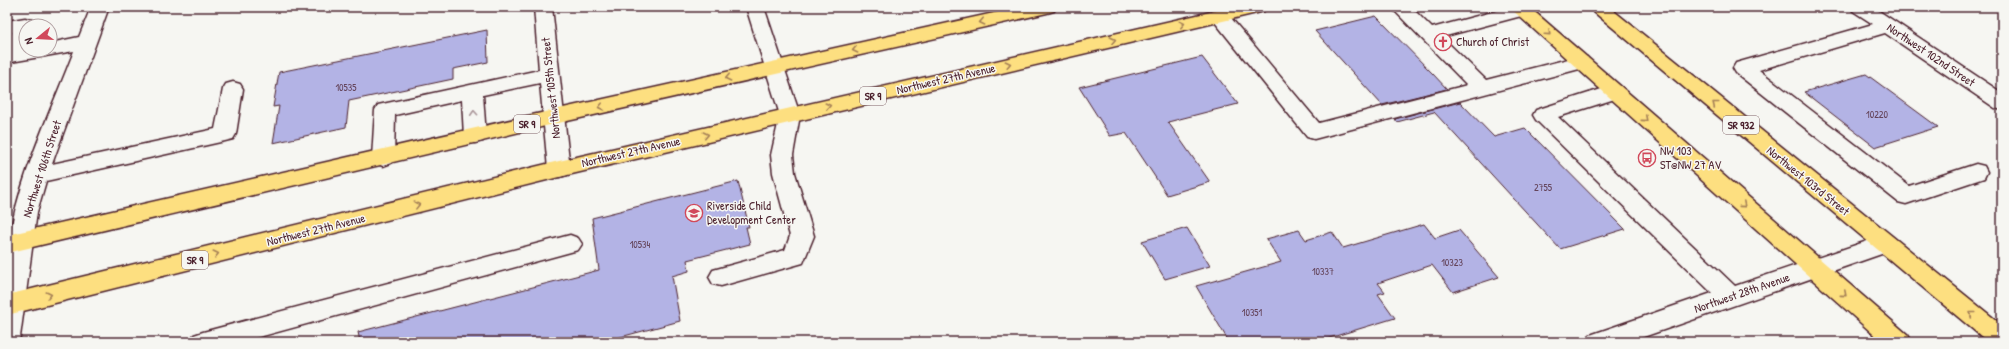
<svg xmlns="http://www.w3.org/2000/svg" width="2009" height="349" font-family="'Patrick Hand',sans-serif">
  <rect width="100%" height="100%" fill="#f6f6f2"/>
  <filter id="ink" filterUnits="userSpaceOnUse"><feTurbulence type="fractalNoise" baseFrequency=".025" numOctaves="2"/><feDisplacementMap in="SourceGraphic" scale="8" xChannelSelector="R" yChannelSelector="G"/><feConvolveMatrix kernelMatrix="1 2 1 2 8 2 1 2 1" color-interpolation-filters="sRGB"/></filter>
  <g filter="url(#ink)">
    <path fill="#b3b3e5" stroke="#4a1f2b" d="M 1376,16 L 1433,74 L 1447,89 L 1382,105 L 1315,31 Z
      M 487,30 L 488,62 L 453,69 L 453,79 L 349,101 L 346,127 L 273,143 L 279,106 L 273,107 L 279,72 Z
      M 1202,57 L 1238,104 L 1168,122 L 1210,182 L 1167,195 L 1126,133 L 1110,136 L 1079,87 Z
      M 1866,74 L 1904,102 L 1938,127 L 1875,147 L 1804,92 Z
      M 1460,102 L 1494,137 L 1525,128 L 1625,229 L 1560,249 L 1434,112 L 1397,122 L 1395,119 Z
      M 738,181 L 749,227 L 746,227 L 750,244 L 687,260 L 689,271 L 672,276 L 680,321 L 602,342 L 360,342 L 358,332 L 599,270 L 592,218 Z
      M 1424,224 L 1435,238 L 1459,230 L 1499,277 L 1453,292 L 1432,265 L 1378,283 L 1385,292 L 1378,294 L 1395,318 L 1316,342 L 1229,342 L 1196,286 L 1281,262 L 1266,239 L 1299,230 L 1306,240 L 1332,232 L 1343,248 Z
      M 1187,228 L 1210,266 L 1165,279 L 1142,241 Z"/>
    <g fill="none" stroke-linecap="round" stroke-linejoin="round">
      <defs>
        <path id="minor" d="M 91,7 L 109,7 L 52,164 L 215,129 L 223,89 L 226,84 L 233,82 L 240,84 L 243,89 L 236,134 L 233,139 L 225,141 L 46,181 L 37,212 L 20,337 L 17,342 L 7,342 C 7,298 4,254 15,211 C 29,156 54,103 74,51 L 11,62 L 7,61 L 7,43 L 12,32 L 7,33 L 7,21 L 25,18 L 32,20 L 35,24 L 34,26 L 26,26 L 26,50 L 50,50 L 50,43 L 79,37 Z
          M 534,7 L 552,7 L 570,169 L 567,175 L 559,177 L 551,175 L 548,169 L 540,83 L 483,95 L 486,136 L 483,141 L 475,143 L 467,141 L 464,136 L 462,100 L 395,115 L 394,158 L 391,163 L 383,166 L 375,163 L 372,158 L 375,110 L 378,105 L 539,70 Z
          M 746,7 L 764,7 L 800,115 L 793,155 L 795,173 L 814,236 L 803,263 L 721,286 L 713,284 L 709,277 L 713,270 L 785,250 L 790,236 L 773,173 L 771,155 L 780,115 Z
          M 1391,7 L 1411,7 L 1432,28 L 1511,7 L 1529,7 L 1531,10 L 1529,14 L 1442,37 L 1486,80 L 1580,56 L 1587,57 L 1590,62 L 1587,67 L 1314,139 L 1307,137 L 1210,16 L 1212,12 L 1219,10 L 1226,12 L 1319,123 L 1467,85 Z
          M 1851,7 L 1873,7 L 2002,93 L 2002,110 L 1995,108 L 1885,33 L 1759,70 L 1909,186 L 1976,164 L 1984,166 L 1987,172 L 1984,178 L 1906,204 L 1898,202 L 1736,73 L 1733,68 L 1736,63 L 1873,24 L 1853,11 Z
          M 1614,85 L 1621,87 L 1624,92 L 1621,97 L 1558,117 L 1735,286 L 1885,235 L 1893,238 L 1897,244 L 1893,250 L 1629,342 L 1586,342 L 1590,335 L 1712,293 L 1536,120 L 1533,115 L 1536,110 Z
          M 570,235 L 578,238 L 582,244 L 578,250 L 241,342 L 190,342 L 194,335 L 203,332 Z"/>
        <path id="major" d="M 1021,7 L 1056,7 L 1054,11 L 1047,13 L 554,124 L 7,253 L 7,235 L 554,110 Z
          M 1232,7 L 1266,7 L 1264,11 L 1257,13 L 559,177 L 7,315 L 7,295 L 559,161 Z
          M 1509,7 L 1529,7 L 1908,335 L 1912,342 L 1882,342 Z
          M 1588,7 L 1609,7 L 2002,325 L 2002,342 L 1988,342 Z"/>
      </defs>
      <use href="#minor" stroke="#4a1f2b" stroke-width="3"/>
      <use href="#major" stroke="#4a1f2b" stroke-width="3"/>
      <use href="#minor" fill="#f6f6f2" fill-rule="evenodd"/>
      <use href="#major" fill="#fddf80" fill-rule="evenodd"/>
    </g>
    <defs><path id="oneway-chevron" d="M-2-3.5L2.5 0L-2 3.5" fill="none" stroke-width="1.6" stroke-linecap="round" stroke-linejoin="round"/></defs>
    <g stroke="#a47f56">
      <use href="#oneway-chevron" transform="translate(982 22) rotate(167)"/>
      <use href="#oneway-chevron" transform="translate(1182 24) rotate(-13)"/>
      <use href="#oneway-chevron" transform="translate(1548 33) rotate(42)"/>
      <use href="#oneway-chevron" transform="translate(1113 40) rotate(-13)"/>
      <use href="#oneway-chevron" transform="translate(855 50) rotate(167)"/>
      <use href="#oneway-chevron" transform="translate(1008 64) rotate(-13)"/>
      <use href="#oneway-chevron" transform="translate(728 78) rotate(167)"/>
      <use href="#oneway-chevron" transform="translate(1715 104) rotate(-141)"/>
      <use href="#oneway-chevron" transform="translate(828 106) rotate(-13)"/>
      <use href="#oneway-chevron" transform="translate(601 107) rotate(167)"/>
      <use href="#oneway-chevron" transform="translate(1645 119) rotate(41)"/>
      <use href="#oneway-chevron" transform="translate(706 135) rotate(-13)"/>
      <use href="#oneway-chevron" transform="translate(417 205) rotate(-14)"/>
      <use href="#oneway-chevron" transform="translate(1743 205) rotate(41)"/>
      <use href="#oneway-chevron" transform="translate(216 254) rotate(-14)"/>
      <use href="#oneway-chevron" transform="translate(1844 294) rotate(41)"/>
      <use href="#oneway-chevron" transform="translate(49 295) rotate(-14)"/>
      <use href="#oneway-chevron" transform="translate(1972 314) rotate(-141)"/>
    </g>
    <use stroke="#a99598" href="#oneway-chevron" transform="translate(474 113) rotate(-94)"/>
  </g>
  <defs>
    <symbol id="church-ring" viewBox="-11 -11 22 22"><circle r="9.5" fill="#f6f6f2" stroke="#d1495b" stroke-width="1.5"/><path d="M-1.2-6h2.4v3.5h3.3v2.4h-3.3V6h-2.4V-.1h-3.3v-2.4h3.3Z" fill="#d1495b"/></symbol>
    <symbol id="bus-ring" viewBox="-11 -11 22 22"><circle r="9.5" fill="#f6f6f2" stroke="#d1495b" stroke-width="1.5"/><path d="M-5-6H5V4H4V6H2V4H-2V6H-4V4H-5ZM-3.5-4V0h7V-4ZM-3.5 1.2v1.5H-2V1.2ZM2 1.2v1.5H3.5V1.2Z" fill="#d1495b"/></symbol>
    <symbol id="school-ring" viewBox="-11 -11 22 22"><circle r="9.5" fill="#f6f6f2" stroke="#d1495b" stroke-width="1.5"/><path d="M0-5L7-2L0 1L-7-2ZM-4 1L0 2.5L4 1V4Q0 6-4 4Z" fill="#d1495b"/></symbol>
  </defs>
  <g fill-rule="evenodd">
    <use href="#church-ring" x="1433" y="32" width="20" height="20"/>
    <use href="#bus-ring" x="1637" y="148" width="20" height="20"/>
    <use href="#school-ring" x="684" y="203" width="20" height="20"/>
  </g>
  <g text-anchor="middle" stroke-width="3" stroke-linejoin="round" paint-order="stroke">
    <g font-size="10" fill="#64445a">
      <text x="346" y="91">10535</text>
      <text x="1877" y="118">10220</text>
      <text x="1543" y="191">2755</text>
      <text x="640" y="248">10534</text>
      <text x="1452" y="266">10323</text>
      <text x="1323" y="275">10337</text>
      <text x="1252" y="316">10351</text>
    </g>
    <g fill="#f6f6f2" stroke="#7e6067" stroke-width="1">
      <rect x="860" y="87" width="26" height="18" rx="3"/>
      <rect x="514" y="115" width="26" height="18" rx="3"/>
      <rect x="1723" y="116" width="36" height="18" rx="3"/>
      <rect x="182" y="251" width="26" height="18" rx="3"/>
    </g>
    <g font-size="11" font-weight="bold" fill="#4a1f2b">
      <text x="873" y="100">SR 9</text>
      <text x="527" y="128">SR 9</text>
      <text x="1741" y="129">SR 932</text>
      <text x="195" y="264">SR 9</text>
    </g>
    <g font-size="12" fill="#4a1f2b" stroke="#f6f6f2" text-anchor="start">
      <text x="1456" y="46">Church of Christ</text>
      <text x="1660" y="155">NW 103<tspan x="1660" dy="14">ST@NW 27 AV</tspan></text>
      <text x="707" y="210">Riverside Child<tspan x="707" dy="14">Development Center</tspan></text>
    </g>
    <g font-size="12" fill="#4a1f2b" stroke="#f6f6f2">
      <text transform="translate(1931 55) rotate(34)" y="4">Northwest 102nd Street</text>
      <text transform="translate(946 79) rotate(-13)" y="4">Northwest 27th Avenue</text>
      <text transform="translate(551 88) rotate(-96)" y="4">Northwest 105th Street</text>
      <text transform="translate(631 152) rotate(-13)" y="4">Northwest 27th Avenue</text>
      <text transform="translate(42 169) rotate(-72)" y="4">Northwest 106th Street</text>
      <text transform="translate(1808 181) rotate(39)" y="4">Northwest 103rd Street</text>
      <text transform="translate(316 230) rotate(-14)" y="4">Northwest 27th Avenue</text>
      <text transform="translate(1742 293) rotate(-19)" y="4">Northwest 28th Avenue</text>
    </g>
  </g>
  <rect width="2009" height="349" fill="none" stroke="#f6f6f2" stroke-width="24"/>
  <rect x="12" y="12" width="1985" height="325" fill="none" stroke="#4a1f2b" stroke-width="1.5" filter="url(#ink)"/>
  <g transform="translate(38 38) rotate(252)"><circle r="19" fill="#f6f6f2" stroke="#b1a0a2"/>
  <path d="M0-3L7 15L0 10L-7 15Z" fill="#d1495b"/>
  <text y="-6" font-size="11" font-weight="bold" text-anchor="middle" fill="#4a1f2b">N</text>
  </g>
</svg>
